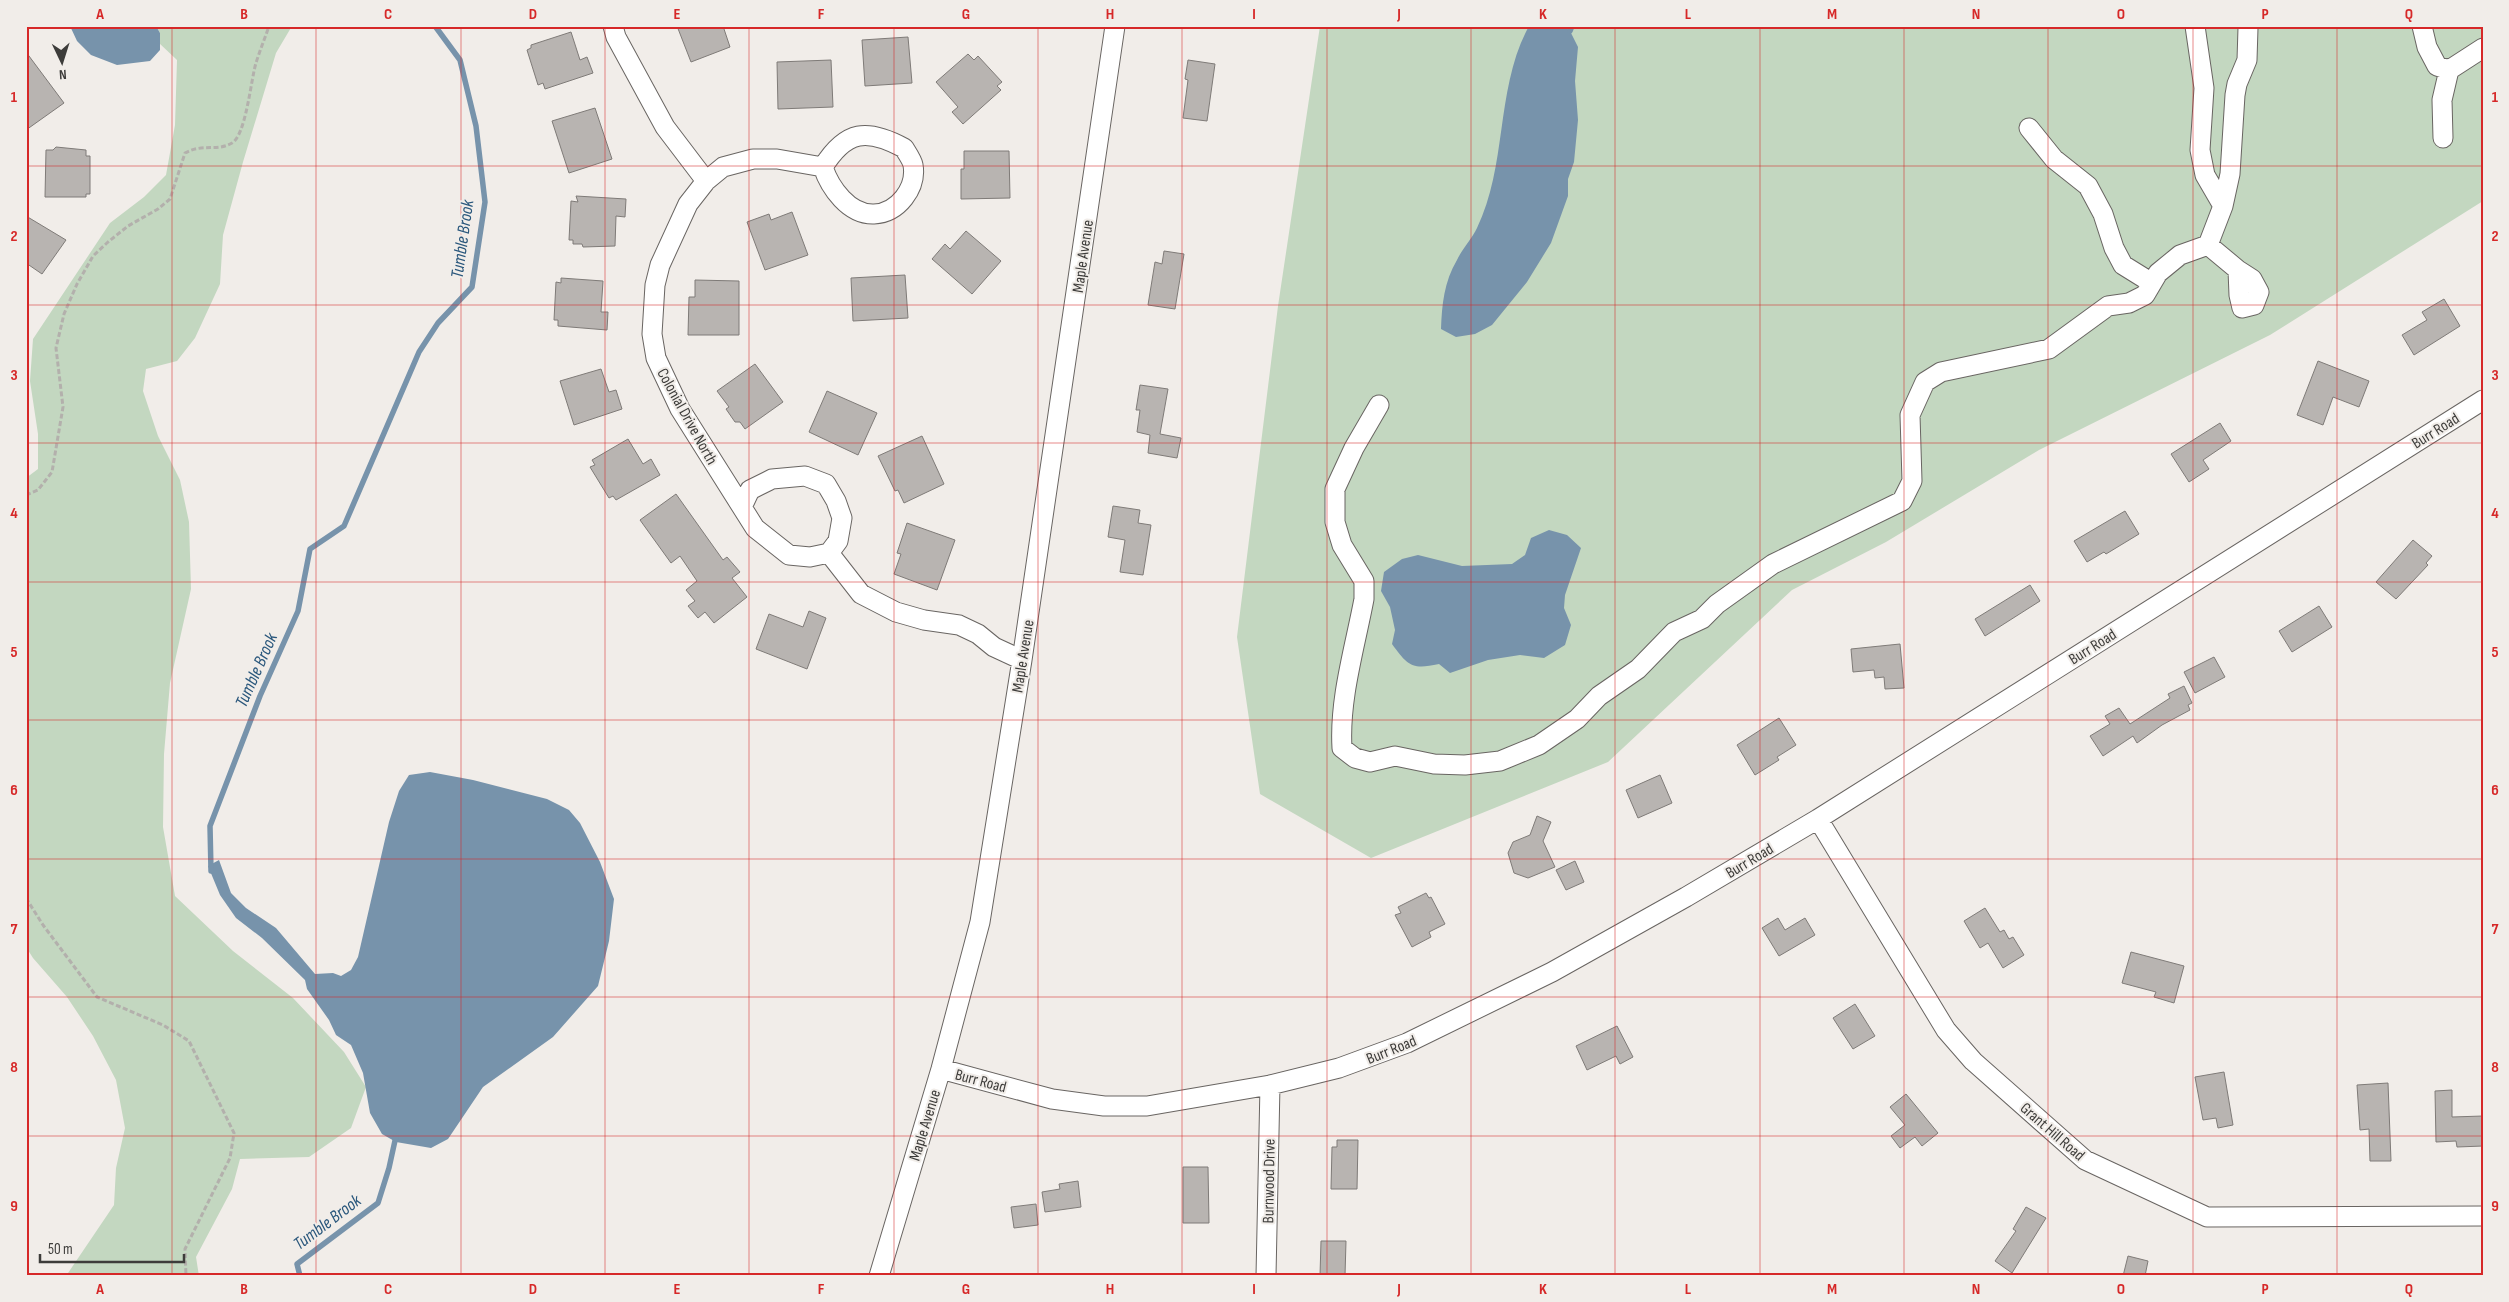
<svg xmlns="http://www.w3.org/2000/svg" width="2509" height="1302" font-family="'Sofia Sans Condensed',sans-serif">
  <rect width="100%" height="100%" fill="#f1ede9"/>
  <path fill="#c3d7c0" d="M 156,26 L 292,26 L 276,53 L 243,162 L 223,235 L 220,284 L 195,338 L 177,361 L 146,369 L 143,391 L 158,436 L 180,480 L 189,522 L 191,589 L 170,683 L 164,754 L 163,827 L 175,896 L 233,951 L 293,998 L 344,1052 L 366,1087 L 351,1128 L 309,1157 L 240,1159 L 232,1189 L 196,1257 L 199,1276 L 66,1276 L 114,1205 L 116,1168 L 125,1128 L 116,1080 L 93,1036 L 67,997 L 33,958 L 26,947 L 26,478 L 38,469 L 38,434 L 30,381 L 33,339 L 110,223 L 144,197 L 166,175 L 175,125 L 177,60 L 159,43 L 160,33 Z
    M 1320,26 L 2483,26 L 2483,201 L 2270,335 L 2039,450 L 1886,542 L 1792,590 L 1608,762 L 1371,858 L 1260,794 L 1237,637 L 1278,306 Z"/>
  <path fill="#7793ab" d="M 70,26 L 156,26 L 160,33 L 160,50 L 150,61 L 117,65 L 91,55 L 77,41 Z
    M 1529,26 L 1564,26 L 1570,31 L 1578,47 L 1575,81 L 1578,120 L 1574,162 L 1568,179 L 1568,196 L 1551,243 L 1527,282 L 1492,325 L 1475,334 L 1456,337 L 1441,329 C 1442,304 1444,282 1457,260 C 1462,249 1472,239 1477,228 C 1508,164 1495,88 1529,26 Z
    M 1549,530 L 1567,535 L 1581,548 L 1565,595 L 1564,608 L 1571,625 L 1565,645 L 1544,658 L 1520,655 L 1488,660 L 1450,673 L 1439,664 C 1412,670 1408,666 1392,644 L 1395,630 L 1390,607 L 1381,591 L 1384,572 L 1402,559 L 1418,555 L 1462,566 L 1512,564 L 1525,555 L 1531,538 Z
    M 430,772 L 473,780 L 547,799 L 569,810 L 580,823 L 600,862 L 614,899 L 609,941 L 598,986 L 553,1037 L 483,1087 L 448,1139 L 431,1148 L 396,1142 L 382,1134 L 370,1113 L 363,1073 L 351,1045 L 336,1035 L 329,1020 L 307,989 L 305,980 L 262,938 L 236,918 L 220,895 L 208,866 L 219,860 L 231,893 L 246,908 L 276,928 L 315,974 L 333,973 L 341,976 L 351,970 L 358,957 L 389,822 L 399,791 L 409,775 Z"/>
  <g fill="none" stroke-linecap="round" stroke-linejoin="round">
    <path stroke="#7793ab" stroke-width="5.5" d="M 1570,31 L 1572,26
      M 211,871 L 210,826 L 260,696 L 298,611 L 310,549 L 344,526 L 419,352 L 438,323 L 472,287 L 485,202 L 476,126 L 460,60 L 435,26
      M 300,1276 L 297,1264 L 378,1203 L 389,1168 L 396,1136"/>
  </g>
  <path fill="#b8b4b1" stroke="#7f7b78" d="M 677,26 L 723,26 L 730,47 L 691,62 Z
    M 571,32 L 580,60 L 587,57 L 593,73 L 545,89 L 543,83 L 538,85 L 527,50 L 531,48 L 531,45 Z
    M 908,37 L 912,83 L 865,86 L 862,40 Z
    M 26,52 L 64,103 L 26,130 Z
    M 968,54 L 974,60 L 978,56 L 1002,82 L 997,86 L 1001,90 L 963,124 L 952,112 L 958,107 L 936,82 Z
    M 831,60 L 833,107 L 778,109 L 777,62 Z
    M 1188,60 L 1215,64 L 1207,121 L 1183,118 L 1188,80 L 1185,79 Z
    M 595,108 L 612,159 L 569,173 L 552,121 Z
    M 56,147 L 86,150 L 86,156 L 90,156 L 90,194 L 86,194 L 86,197 L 45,197 L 46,150 L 53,150 Z
    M 964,151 L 1009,151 L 1010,198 L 961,199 L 961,169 L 964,169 Z
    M 576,196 L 626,199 L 625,217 L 616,216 L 615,246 L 583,247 L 582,244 L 573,244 L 573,240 L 569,240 L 571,201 L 578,202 Z
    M 792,212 L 808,255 L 765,270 L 747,222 L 769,214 L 771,220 Z
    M 26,216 L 66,240 L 42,274 L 26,263 Z
    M 966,231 L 1001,261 L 972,294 L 932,259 L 945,244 L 950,249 Z
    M 1164,251 L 1184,254 L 1175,309 L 1148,305 L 1155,262 L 1162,264 Z
    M 905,275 L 908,318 L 853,321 L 851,278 Z
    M 561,278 L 603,281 L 601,312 L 608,312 L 607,330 L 558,326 L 558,320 L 554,320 L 556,282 L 561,283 Z
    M 695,280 L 739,281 L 739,335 L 688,335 L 689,297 L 695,297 Z
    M 2444,299 L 2460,326 L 2414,355 L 2402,335 L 2427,320 L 2422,312 Z
    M 2318,361 L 2369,381 L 2359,407 L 2333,397 L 2323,425 L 2297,415 Z
    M 755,364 L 783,402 L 745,429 L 740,422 L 735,422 L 726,409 L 729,407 L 717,391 Z
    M 601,369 L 609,392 L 616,390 L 622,409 L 574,425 L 560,381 Z
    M 1140,385 L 1168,389 L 1160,434 L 1181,438 L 1177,458 L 1148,453 L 1150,435 L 1137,432 L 1140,410 L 1136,410 Z
    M 827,391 L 877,413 L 858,455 L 809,432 Z
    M 2220,423 L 2231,441 L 2203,460 L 2209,469 L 2189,482 L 2171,454 Z
    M 922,436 L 944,484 L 904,503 L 898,490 L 895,491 L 878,456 Z
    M 628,439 L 643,464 L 651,459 L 660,475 L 616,500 L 613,496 L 609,498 L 590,467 L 595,465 L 592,460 Z
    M 676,494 L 723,560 L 727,557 L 740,572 L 732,578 L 747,597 L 714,623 L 705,612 L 698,618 L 688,606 L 695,601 L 686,590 L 697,581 L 680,556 L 671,563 L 640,520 Z
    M 1113,506 L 1140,510 L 1138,523 L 1151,525 L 1143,575 L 1120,572 L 1125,540 L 1108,537 Z
    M 2125,511 L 2139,534 L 2106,554 L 2104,552 L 2087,562 L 2074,541 Z
    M 907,523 L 955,540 L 937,590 L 894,574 L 901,554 L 897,553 Z
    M 2413,540 L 2432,556 L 2426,563 L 2428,565 L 2396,599 L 2376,582 Z
    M 2030,585 L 2040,601 L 1985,636 L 1975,619 Z
    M 2319,606 L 2332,627 L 2292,652 L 2279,631 Z
    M 809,611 L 826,618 L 807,669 L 756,649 L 769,614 L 803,627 Z
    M 1900,644 L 1904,688 L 1885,689 L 1884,677 L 1875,678 L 1874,670 L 1853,672 L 1851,649 Z
    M 2214,657 L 2225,677 L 2195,693 L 2184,672 Z
    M 2184,686 L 2192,703 L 2188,705 L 2190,710 L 2162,725 L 2137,743 L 2133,736 L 2103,756 L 2090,736 L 2110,724 L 2105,716 L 2119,708 L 2130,724 L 2170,698 L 2168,694 Z
    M 1779,718 L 1796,745 L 1777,757 L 1779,760 L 1755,775 L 1737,745 Z
    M 1660,775 L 1672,803 L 1638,818 L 1626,790 Z
    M 1537,816 L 1551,822 L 1543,841 L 1555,867 L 1528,878 L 1514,873 L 1508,853 L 1513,842 L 1530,835 Z
    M 1575,861 L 1584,882 L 1566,890 L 1556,870 Z
    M 1426,893 L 1429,898 L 1431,897 L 1445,924 L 1429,932 L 1431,937 L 1412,947 L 1395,915 L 1401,913 L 1398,907 Z
    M 1985,908 L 2000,932 L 2004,930 L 2009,939 L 2013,937 L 2024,955 L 2003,968 L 1988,943 L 1980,948 L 1964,921 Z
    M 1778,918 L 1785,930 L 1805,918 L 1815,935 L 1779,956 L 1762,928 Z
    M 2131,952 L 2184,966 L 2174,1003 L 2154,997 L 2156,992 L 2122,983 Z
    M 1855,1004 L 1875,1036 L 1853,1049 L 1833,1018 Z
    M 1617,1026 L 1633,1057 L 1620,1064 L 1616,1056 L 1587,1070 L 1576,1046 Z
    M 2224,1072 L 2233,1125 L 2218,1128 L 2216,1118 L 2203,1120 L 2195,1077 Z
    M 2388,1083 L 2391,1161 L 2370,1161 L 2369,1129 L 2360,1130 L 2357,1085 Z
    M 2452,1090 L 2452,1117 L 2483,1116 L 2483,1146 L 2457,1147 L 2456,1141 L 2436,1142 L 2435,1091 Z
    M 1906,1094 L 1938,1133 L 1922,1146 L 1915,1137 L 1900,1148 L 1891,1136 L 1905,1125 L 1890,1107 Z
    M 1337,1140 L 1358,1140 L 1357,1189 L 1331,1189 L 1332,1147 L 1337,1147 Z
    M 1183,1167 L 1208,1167 L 1209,1223 L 1183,1223 Z
    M 1078,1181 L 1081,1207 L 1045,1212 L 1042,1192 L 1060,1189 L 1059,1184 Z
    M 1036,1204 L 1038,1225 L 1014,1228 L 1011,1207 Z
    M 2026,1207 L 2046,1218 L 2012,1273 L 1995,1261 L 2016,1231 L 2013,1229 Z
    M 1321,1241 L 1346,1241 L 1345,1276 L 1320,1276 Z
    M 2128,1256 L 2148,1261 L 2145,1276 L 2123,1276 Z"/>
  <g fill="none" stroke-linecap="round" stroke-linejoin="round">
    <defs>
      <path id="minor" d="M 613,26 L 616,37 L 665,127 L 706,181
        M 2422,26 L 2427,47 L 2437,66 L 2449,70
        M 2029,128 L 2054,159 L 2088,186 L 2103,214 L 2114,248 L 2123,265 L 2152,283
        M 2443,138 L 2442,100 L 2449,70 L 2483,48
        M 2223,206 L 2230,174 L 2235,95 L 2237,84 L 2247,60 L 2248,28
        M 2208,245 L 2238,270 L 2239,295 L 2242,308 L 2254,305 L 2259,292 L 2252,279 L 2238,270
        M 1379,405 L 1354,448 L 1335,489 L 1335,522 L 1342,545 L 1364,581 L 1364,599 C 1355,647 1339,699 1342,748 L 1355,758 L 1370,762 L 1395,756 L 1434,764 L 1465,765 L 1500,761 L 1539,745 L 1577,719 L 1599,696 L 1638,669 L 1674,632 L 1702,619 L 1717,604 L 1773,564 L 1902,501 L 1912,481 L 1910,415 L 1925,382 L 1941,372 L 2049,349 L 2108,306 L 2129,303 L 2145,295 L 2158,273 L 2180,255 L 2208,245 L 2223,206 L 2205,175 L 2200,150 L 2204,88 L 2195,26
        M 742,507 L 750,490 L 772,479 L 805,476 L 826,484 L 836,501 L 842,518 L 838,541 L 829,553 L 810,557 L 789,555 L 755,528 L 680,409 L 656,358 L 652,334 L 655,285 L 660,265 L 688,204 L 706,181 L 723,167 L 753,159 L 777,159 L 823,167 C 846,130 867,128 904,148 C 907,153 912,160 913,165 C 917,188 898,213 874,214 C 849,215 830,188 823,167
        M 829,553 L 861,594 L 896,612 L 924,620 L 959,625 L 978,634 L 994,647 L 1022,660
        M 1818,819 L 1946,1030 L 1973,1061 L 2085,1160 L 2207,1217 L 2483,1216
        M 941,1069 L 1052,1099 L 1104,1106 L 1147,1106 L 1270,1085 L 1339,1068 L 1407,1043 L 1552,972 L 1686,897 L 1818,819 L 2483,400
        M 879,1276 L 941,1069 L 980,922 L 1022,660 L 1115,26
        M 1266,1276 L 1270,1085"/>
    </defs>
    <use href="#minor" stroke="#696562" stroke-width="21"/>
    <path stroke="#b3b0ac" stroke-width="3" stroke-dasharray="5 2.5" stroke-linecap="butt" d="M 26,495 L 38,490 L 52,472 L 63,407 L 56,348 L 64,314 L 77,284 L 93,256 L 108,242 L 128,226 L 158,209 L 170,199 L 185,153 C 203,143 217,152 232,143 C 246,135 251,79 256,63 C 260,50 265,38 269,26
      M 26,898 L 43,925 L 97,997 L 163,1025 L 189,1041 L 234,1133 L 230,1158 L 185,1249 L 186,1276"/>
    <use href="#minor" stroke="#fff" stroke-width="19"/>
  </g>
  <path fill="none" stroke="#d62828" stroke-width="1" stroke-opacity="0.55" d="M 172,26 L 172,1276M 316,26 L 316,1276M 461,26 L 461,1276M 605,26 L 605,1276M 749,26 L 749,1276M 894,26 L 894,1276M 1038,26 L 1038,1276M 1182,26 L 1182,1276M 1327,26 L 1327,1276M 1471,26 L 1471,1276M 1615,26 L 1615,1276M 1760,26 L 1760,1276M 1904,26 L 1904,1276M 2048,26 L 2048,1276M 2193,26 L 2193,1276M 2337,26 L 2337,1276M 26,166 L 2483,166M 26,305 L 2483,305M 26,443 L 2483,443M 26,582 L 2483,582M 26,720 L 2483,720M 26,859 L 2483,859M 26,997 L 2483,997M 26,1136 L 2483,1136"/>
  <g text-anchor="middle" stroke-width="4" stroke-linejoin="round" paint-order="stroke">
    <g font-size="16" fill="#3d3c3a" stroke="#f1ede9">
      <text transform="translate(1082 256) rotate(-82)" y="6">Maple Avenue</text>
      <text transform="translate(688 416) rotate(61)" y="6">Colonial Drive North</text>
      <text transform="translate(2435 430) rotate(-32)" y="6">Burr Road</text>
      <text transform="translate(2092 646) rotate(-32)" y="6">Burr Road</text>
      <text transform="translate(1022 656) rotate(-81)" y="6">Maple Avenue</text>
      <text transform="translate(1749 860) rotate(-31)" y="6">Burr Road</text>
      <text transform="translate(1391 1049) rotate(-22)" y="6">Burr Road</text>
      <text transform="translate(981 1080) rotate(15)" y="6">Burr Road</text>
      <text transform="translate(924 1125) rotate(-73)" y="6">Maple Avenue</text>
      <text transform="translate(2053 1131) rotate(41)" y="6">Grant Hill Road</text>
      <text transform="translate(1268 1181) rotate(-89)" y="6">Burnwood Drive</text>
    </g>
    <g font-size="18" font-style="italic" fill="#2a577c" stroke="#f1ede9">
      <text transform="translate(462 239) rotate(-82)" y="6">Tumble Brook</text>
      <text transform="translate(256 670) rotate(-66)" y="6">Tumble Brook</text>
      <text transform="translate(327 1222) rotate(-37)" y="6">Tumble Brook</text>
    </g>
  </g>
  <rect width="2509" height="1302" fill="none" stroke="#f1ede9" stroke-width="55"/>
  <g transform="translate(62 62) rotate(176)" stroke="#f1ede9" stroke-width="4" paint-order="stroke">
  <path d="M0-4L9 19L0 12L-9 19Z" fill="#3d3c3a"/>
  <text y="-8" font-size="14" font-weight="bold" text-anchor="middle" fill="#3d3c3a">N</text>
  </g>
  <path d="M40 1254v8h144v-8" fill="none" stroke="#3d3c3a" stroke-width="2.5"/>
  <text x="48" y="1254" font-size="15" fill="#3d3c3a" stroke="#f1ede9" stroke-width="4" paint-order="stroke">50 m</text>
  <rect x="28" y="28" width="2454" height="1246" fill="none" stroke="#d62828" stroke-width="2"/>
  <g font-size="16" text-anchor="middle" font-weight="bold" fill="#d62828">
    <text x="100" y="19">A</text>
    <text x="244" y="19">B</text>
    <text x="388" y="19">C</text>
    <text x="533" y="19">D</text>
    <text x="677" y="19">E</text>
    <text x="821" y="19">F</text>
    <text x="966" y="19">G</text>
    <text x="1110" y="19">H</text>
    <text x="1254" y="19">I</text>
    <text x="1399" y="19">J</text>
    <text x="1543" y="19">K</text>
    <text x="1688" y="19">L</text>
    <text x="1832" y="19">M</text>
    <text x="1976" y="19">N</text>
    <text x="2121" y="19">O</text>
    <text x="2265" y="19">P</text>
    <text x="2409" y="19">Q</text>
    <text x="14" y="102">1</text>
    <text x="2495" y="102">1</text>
    <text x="14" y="241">2</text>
    <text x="2495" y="241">2</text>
    <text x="14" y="380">3</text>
    <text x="2495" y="380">3</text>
    <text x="14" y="518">4</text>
    <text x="2495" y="518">4</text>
    <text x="14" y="657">5</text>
    <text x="2495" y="657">5</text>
    <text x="14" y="795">6</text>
    <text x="2495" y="795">6</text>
    <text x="14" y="934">7</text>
    <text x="2495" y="934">7</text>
    <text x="14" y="1072">8</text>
    <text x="2495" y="1072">8</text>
    <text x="14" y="1211">9</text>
    <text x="2495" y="1211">9</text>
    <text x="100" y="1294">A</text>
    <text x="244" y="1294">B</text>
    <text x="388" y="1294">C</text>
    <text x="533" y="1294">D</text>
    <text x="677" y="1294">E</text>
    <text x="821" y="1294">F</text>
    <text x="966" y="1294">G</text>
    <text x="1110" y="1294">H</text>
    <text x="1254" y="1294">I</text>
    <text x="1399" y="1294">J</text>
    <text x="1543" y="1294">K</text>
    <text x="1688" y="1294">L</text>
    <text x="1832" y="1294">M</text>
    <text x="1976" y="1294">N</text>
    <text x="2121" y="1294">O</text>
    <text x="2265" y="1294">P</text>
    <text x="2409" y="1294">Q</text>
  </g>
</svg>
